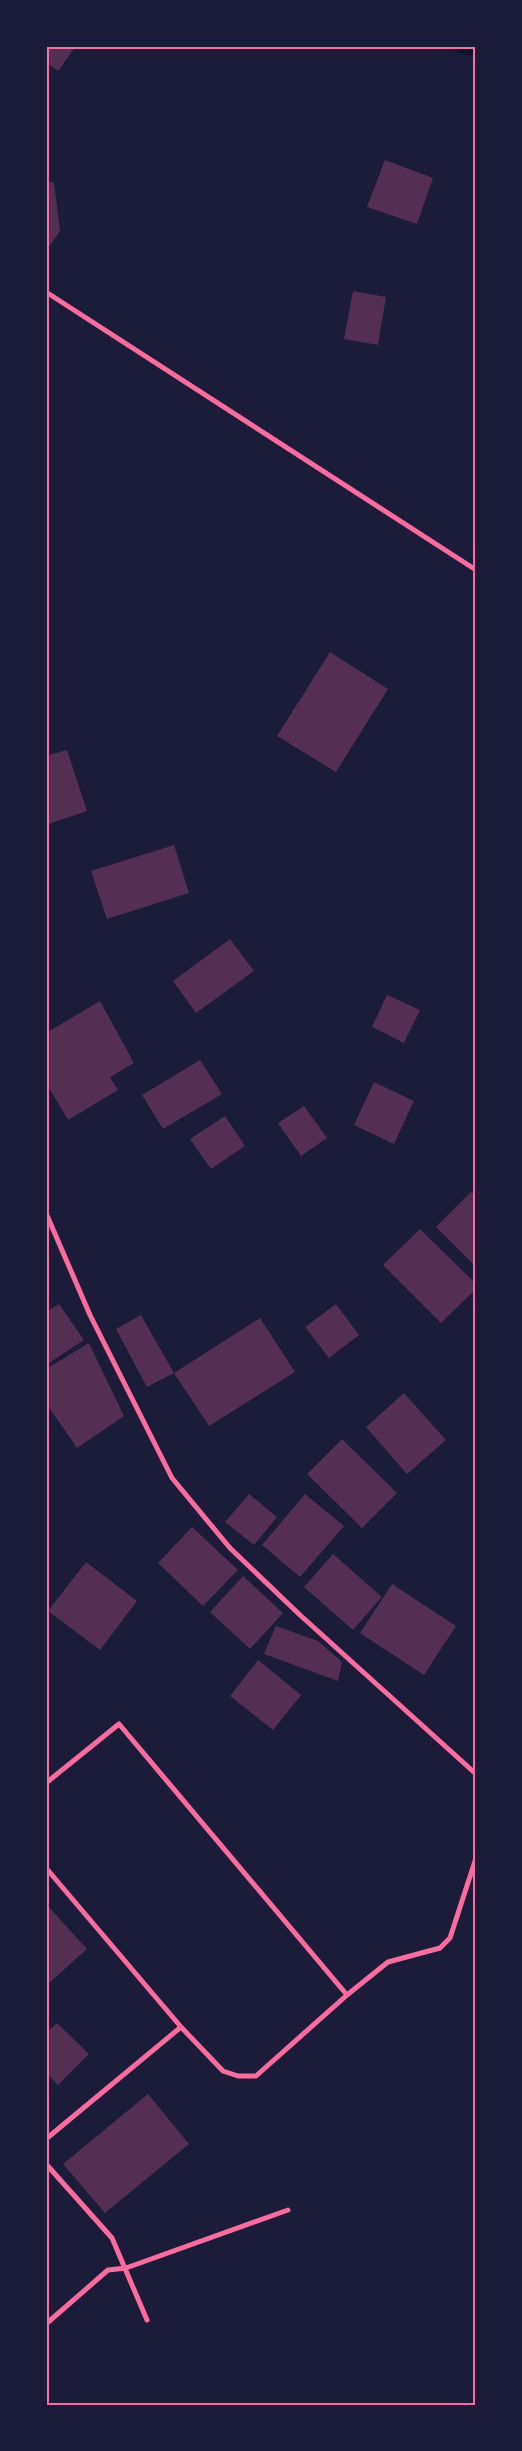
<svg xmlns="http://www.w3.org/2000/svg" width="522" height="2451" font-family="Helvetica,sans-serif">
  <rect width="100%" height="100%" fill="#1b1b3a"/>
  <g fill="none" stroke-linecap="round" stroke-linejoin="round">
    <path stroke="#12122b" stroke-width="12" d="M 459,46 L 476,52"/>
  </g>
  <path fill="#542f53" d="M 46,46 L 76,46 L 58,71 L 46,63 Z
    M 385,160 L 433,178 L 417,224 L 367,207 Z
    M 46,180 L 54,183 L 60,231 L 46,251 Z
    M 353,291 L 386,297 L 378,345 L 344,339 Z
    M 330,652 L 388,689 L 336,772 L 277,736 Z
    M 67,750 L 87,811 L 46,825 L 46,756 Z
    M 174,845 L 189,893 L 107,919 L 91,871 Z
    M 230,939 L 254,971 L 196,1013 L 173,981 Z
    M 387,995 L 420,1010 L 404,1043 L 372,1027 Z
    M 100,1001 L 134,1063 L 110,1077 L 118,1090 L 68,1120 L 46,1083 L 46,1033 Z
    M 200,1060 L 222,1094 L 163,1129 L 142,1095 Z
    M 374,1082 L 414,1101 L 394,1144 L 354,1125 Z
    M 304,1106 L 327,1138 L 301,1156 L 278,1123 Z
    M 225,1116 L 245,1146 L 211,1169 L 190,1139 Z
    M 471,1192 L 476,1196 L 476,1261 L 473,1264 L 436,1227 Z
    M 420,1229 L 476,1284 L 476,1289 L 441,1323 L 383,1265 Z
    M 59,1304 L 84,1340 L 46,1365 L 46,1312 Z
    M 336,1304 L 359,1335 L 329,1358 L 305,1327 Z
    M 141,1315 L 174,1373 L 147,1387 L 116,1329 Z
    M 260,1318 L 295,1372 L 209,1426 L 174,1373 Z
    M 89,1343 L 124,1416 L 77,1448 L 46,1403 L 46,1369 Z
    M 404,1393 L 446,1440 L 407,1474 L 366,1427 Z
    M 342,1439 L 397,1493 L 362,1528 L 307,1474 Z
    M 249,1494 L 277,1517 L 254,1545 L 225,1522 Z
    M 305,1494 L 344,1526 L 300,1577 L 262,1545 Z
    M 192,1527 L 238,1570 L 203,1606 L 158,1563 Z
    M 333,1554 L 382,1597 L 353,1630 L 304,1587 Z
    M 86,1562 L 137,1601 L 100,1650 L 48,1611 Z
    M 243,1576 L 283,1613 L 250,1649 L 210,1612 Z
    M 392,1584 L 456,1626 L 424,1675 L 360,1633 Z
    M 276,1626 L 318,1641 L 342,1662 L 338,1681 L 264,1654 Z
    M 258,1660 L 301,1695 L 273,1730 L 230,1696 Z
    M 46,1904 L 87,1949 L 48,1984 L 46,1982 Z
    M 57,2023 L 89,2054 L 58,2085 L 46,2073 L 46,2033 Z
    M 148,2094 L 189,2144 L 105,2213 L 63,2164 Z"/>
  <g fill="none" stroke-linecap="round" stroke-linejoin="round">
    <path stroke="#ff6b9d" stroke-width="5" d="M 46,292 L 476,570
      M 46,1213 L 90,1315 L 172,1478 L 230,1548 L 300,1615 L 476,1774
      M 46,1783 L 119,1724 L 347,1995
      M 46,1868 L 181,2027 L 223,2071 L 238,2076 L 256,2076 L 347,1995 L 388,1962 L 440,1948 L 450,1938 L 476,1858
      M 46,2139 L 181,2027
      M 46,2164 L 112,2238 L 147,2320
      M 46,2324 L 108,2270 L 126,2268 L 288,2210"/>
  </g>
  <rect width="522" height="2451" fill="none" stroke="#1b1b3a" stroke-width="95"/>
  <rect x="48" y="48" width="426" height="2356" fill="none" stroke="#ff6b9d" stroke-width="2"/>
</svg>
